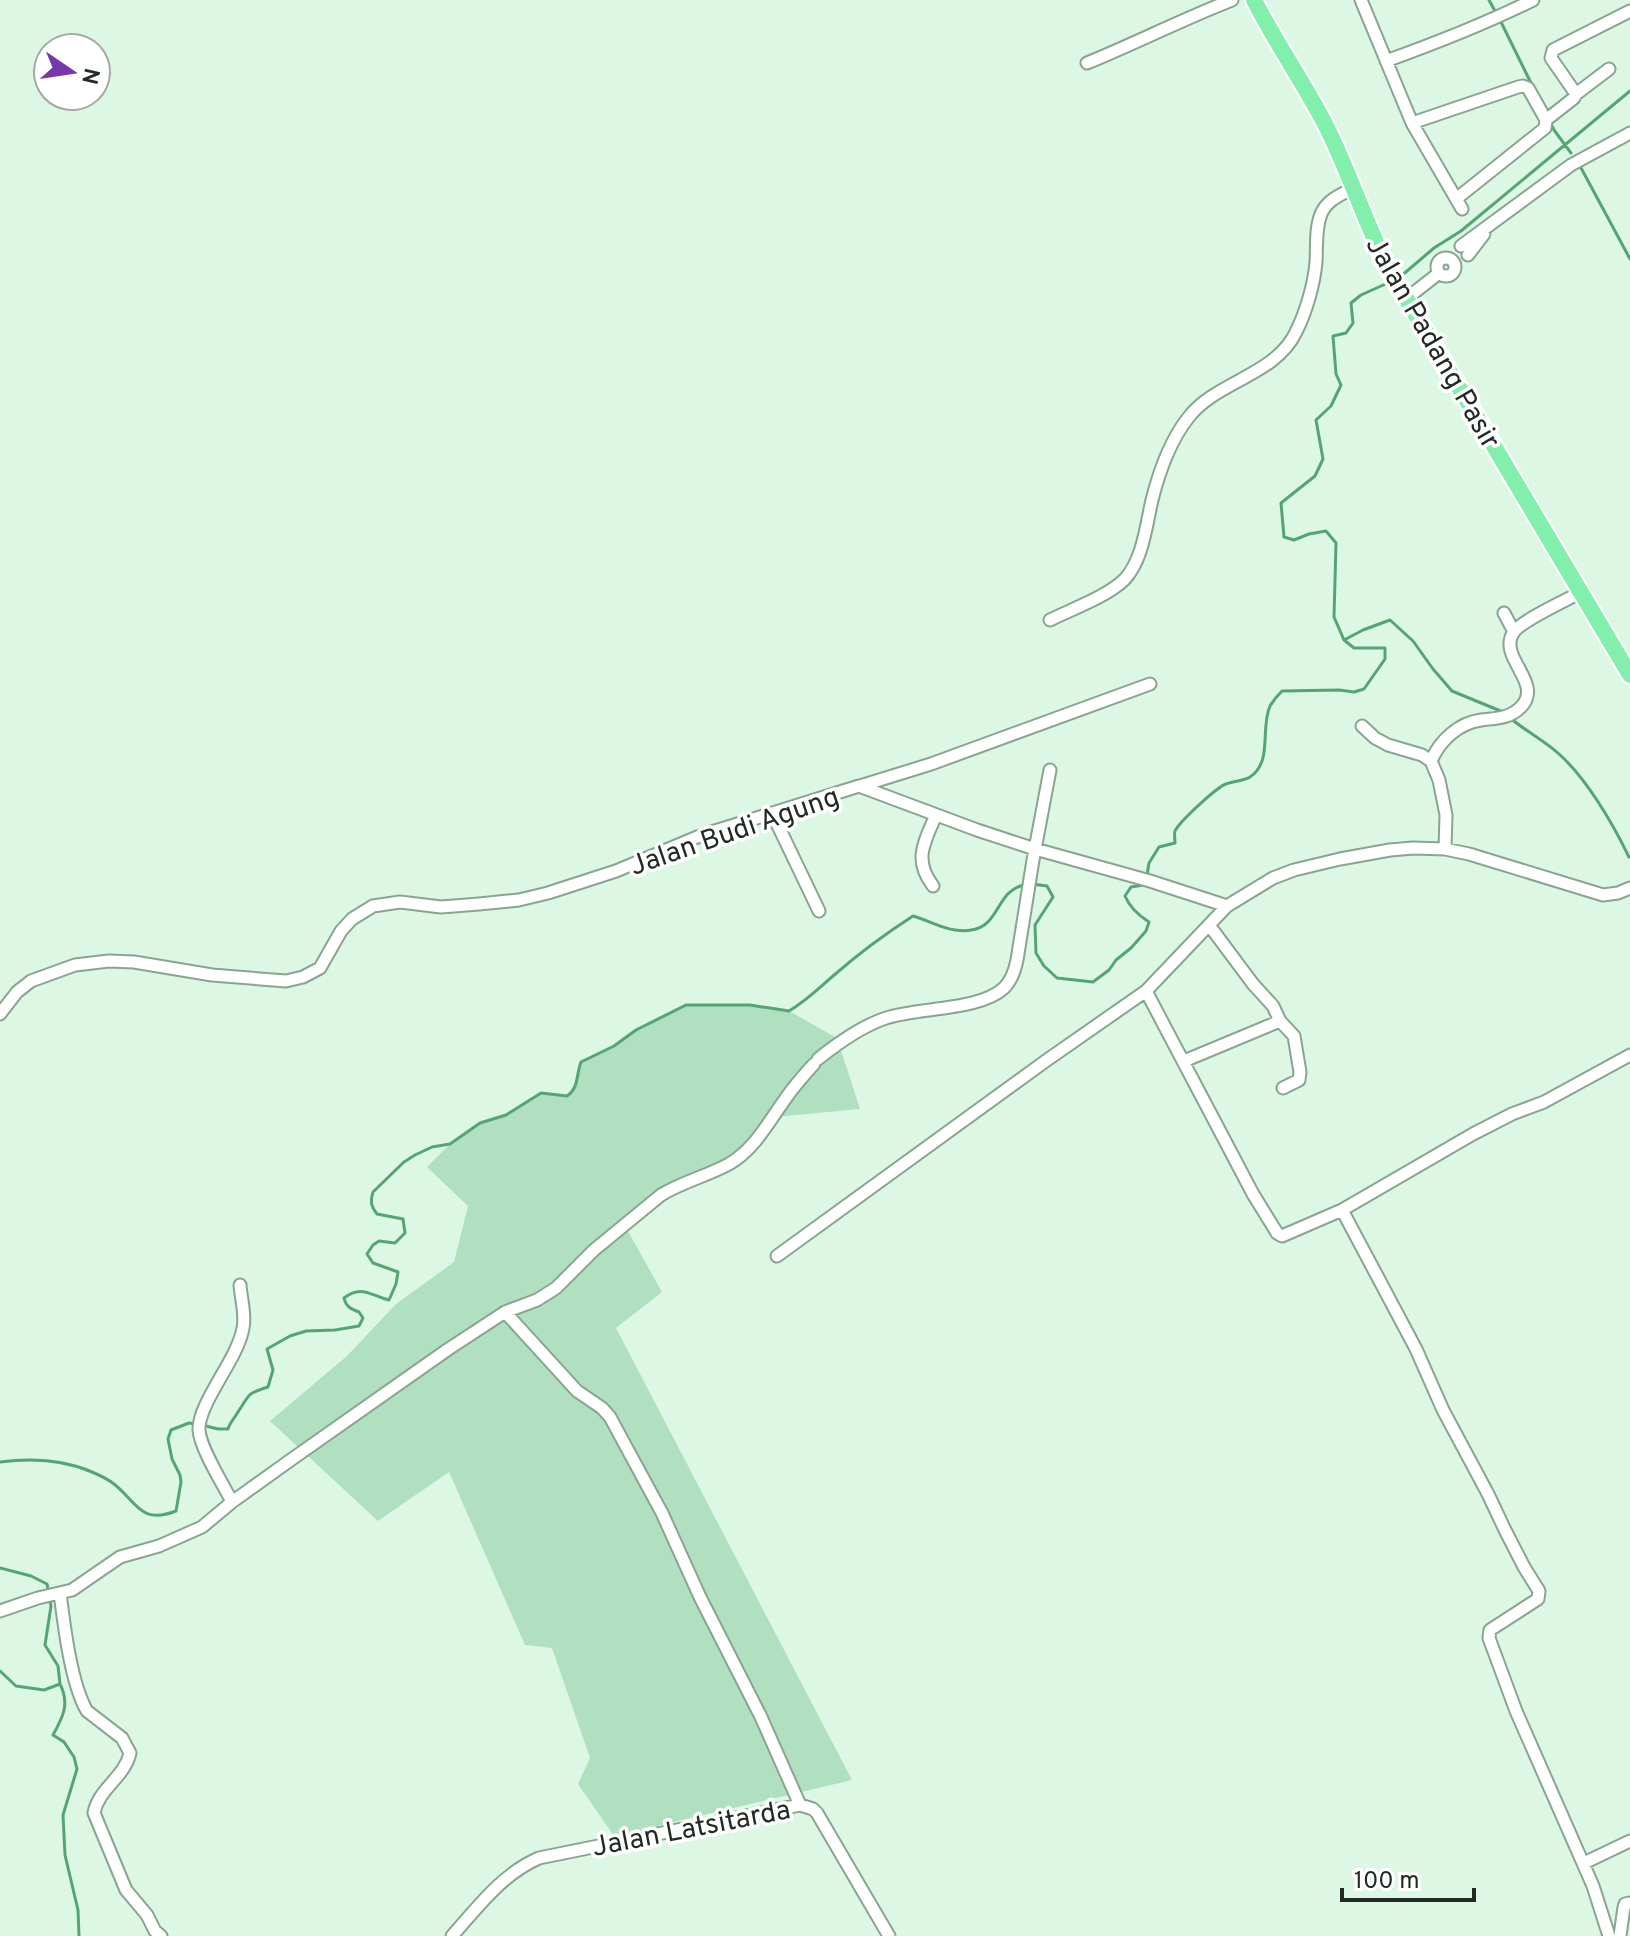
<svg xmlns="http://www.w3.org/2000/svg" width="1630" height="1936" font-family="Overpass,sans-serif">
  <rect width="100%" height="100%" fill="#dcf8e5"/>
  <path fill="#b0e0bf" d="M 721,1004 L 750,1005 L 789,1011 L 837,1038 L 860,1109 L 775,1117 L 740,1162 L 683,1178 L 624,1224 L 662,1292 L 616,1328 L 852,1780 L 614,1836 L 578,1784 L 590,1758 L 552,1648 L 525,1645 L 449,1472 L 378,1521 L 270,1421 L 347,1356 L 396,1304 L 454,1262 L 468,1206 L 427,1167 L 450,1144 L 480,1123 L 506,1115 L 541,1093 L 567,1096 C 579,1087 576,1075 581,1062 L 614,1046 L 636,1030 L 686,1005 Z"/>
  <g fill="none" stroke-linecap="round" stroke-linejoin="round">
    <path stroke="#55a574" stroke-width="3" d="M 1489,0 L 1496,13
      M 1500,20 L 1532,85
      M 1549,120 L 1554,130 L 1571,153
      M 1580,166 L 1630,259
      M 1400,277 L 1434,248 L 1461,231 L 1630,91
      M 1344,640 L 1363,630 L 1390,620 L 1413,641 L 1433,669 L 1452,691 L 1503,712
      M 1509,717 C 1525,731 1544,740 1559,754 C 1587,779 1613,824 1629,857
      M 1147,875 L 1149,863 L 1159,847 L 1175,843 C 1175,840 1174,833 1175,831 C 1180,821 1217,787 1226,784 C 1233,781 1244,781 1250,777 C 1273,762 1260,728 1270,706 C 1273,701 1278,695 1282,691 L 1339,690 L 1354,692 L 1364,689 L 1385,659 L 1385,648 L 1354,648 L 1344,640 L 1334,617 L 1336,543 L 1326,531 L 1309,534 L 1294,540 L 1284,537 L 1281,503 L 1315,476 L 1323,459 L 1316,420 L 1331,406 L 1341,385 L 1336,374 L 1333,336 L 1346,333 L 1353,323 L 1351,303 L 1361,295 L 1390,282
      M 1032,884 L 1047,886 L 1053,897 L 1035,925 L 1036,953 L 1044,966 L 1057,978 L 1093,982 L 1109,970 L 1116,960 L 1131,948 L 1146,931 L 1149,922 C 1138,915 1130,908 1125,896 L 1131,887 L 1143,885 L 1144,882
      M 202,1425 L 218,1429 L 228,1429 C 230,1422 234,1419 238,1412 C 250,1394 246,1394 268,1387 L 273,1370 L 267,1349 L 290,1336 L 306,1331 L 335,1330 L 359,1326 L 363,1318 L 359,1312 C 351,1309 346,1307 344,1298 C 362,1284 371,1296 389,1300 L 396,1284 L 398,1272 L 373,1263 L 367,1254 L 373,1245 L 379,1241 L 395,1243 L 405,1233 L 403,1219 L 377,1214 C 371,1206 370,1202 373,1192 L 404,1162 L 415,1155 L 432,1147 L 450,1144 L 480,1123 L 506,1115 L 541,1093 L 567,1096 C 579,1088 576,1075 581,1062 L 614,1046 L 636,1030 L 686,1005 L 750,1005 L 789,1011 C 806,1001 818,989 833,976 C 857,955 885,934 913,916 C 927,920 941,928 955,930 C 1003,937 991,892 1024,885
      M 0,1462 C 32,1458 62,1459 92,1472 C 99,1475 108,1479 114,1484 C 137,1502 140,1525 176,1511 L 181,1482 L 180,1475 L 172,1459 L 168,1439 L 171,1430 L 189,1423 L 195,1424
      M 0,1568 L 31,1576 L 47,1584 L 51,1606 L 45,1645 L 58,1666 L 60,1684
      M 0,1671 L 16,1686 L 44,1690 L 60,1684 C 70,1704 63,1717 53,1735 L 64,1742 L 74,1757 L 77,1769 L 63,1815 L 65,1855 L 78,1910 L 79,1936"/>
    <defs>
      <path id="minor" d="M 1361,0 L 1412,123 L 1462,209
        M 1386,61 C 1436,43 1485,24 1533,0
        M 1087,63 C 1136,43 1183,19 1232,0
        M 1576,94 L 1609,69
        M 1546,120 L 1574,98 L 1576,94 L 1551,58 L 1553,50 L 1630,11
        M 1412,123 L 1518,87 L 1523,86 L 1528,88 L 1546,120 L 1545,128 L 1456,199
        M 1461,246 L 1571,165 L 1630,133
        M 1468,255 L 1484,234
        M1437 267a9 9 0 1 1 18 0a9 9 0 1 1-18 0Z
        M 1406,299 L 1439,273
        M 1504,613 L 1514,632
        M 1050,620 C 1072,609 1106,597 1124,580 C 1143,560 1146,526 1152,500 C 1159,472 1170,441 1188,418 C 1216,381 1275,376 1296,332 C 1306,312 1314,285 1316,262 C 1317,247 1315,229 1321,214 C 1327,200 1340,195 1353,188
        M 1362,726 L 1375,738 L 1388,745 L 1422,755 L 1431,761 L 1439,780 L 1446,815 L 1445,849
        M 1431,761 C 1440,740 1459,723 1481,720 C 1496,718 1509,719 1521,707 C 1544,683 1498,658 1513,633 C 1520,621 1567,600 1581,592
        M 860,786 L 931,764 L 1150,684
        M 772,813 L 819,911
        M 933,886 C 913,860 924,843 936,815
        M 1146,991 L 1253,1194 L 1277,1233 L 1282,1236 L 1342,1210 L 1473,1134 L 1512,1114 L 1544,1102 L 1630,1055
        M 0,1014 L 17,992 L 31,981 L 75,965 L 109,961 L 134,962 L 212,975 L 286,981 L 303,977 L 320,968 L 341,931 L 352,919 L 373,906 L 400,902 L 441,907 L 479,904 L 519,900 L 548,893 L 616,871 L 702,835 L 859,786 L 977,830 L 1035,849 L 1150,881 L 1227,906 L 1273,878 L 1294,870 L 1340,859 L 1390,850 L 1413,848 L 1445,849 L 1469,854 L 1603,895 L 1618,893 L 1630,888
        M 1280,1021 L 1294,1036 L 1300,1072 L 1299,1080 L 1283,1088
        M 818,1059 C 838,1043 862,1026 886,1018 C 919,1007 979,1011 1004,988 C 1012,980 1015,970 1017,960 L 1033,860 L 1050,770
        M 1184,1061 L 1280,1021 L 1273,1006 L 1253,984 L 1209,925
        M 1342,1210 L 1416,1349 L 1443,1410 L 1488,1494 L 1505,1530 L 1524,1567 L 1539,1591 L 1538,1599 L 1490,1630 L 1489,1638 L 1516,1711 L 1593,1886 L 1609,1936
        M 777,1256 L 1047,1060 L 1146,991 L 1227,906
        M 505,1312 L 577,1391 L 602,1408 L 610,1417 L 662,1513 L 700,1597 L 761,1717 L 800,1805
        M 232,1502 C 223,1484 200,1448 199,1430 C 198,1403 238,1359 243,1328 C 246,1315 241,1299 240,1285
        M 60,1593 C 64,1625 71,1684 87,1711 L 122,1738 L 130,1753 C 125,1777 98,1789 94,1813 L 126,1890 L 147,1915 L 155,1931 L 161,1936
        M 0,1611 L 38,1598 L 72,1590 L 120,1557 L 159,1546 L 202,1527 L 232,1502 L 292,1459 L 447,1350 L 505,1312 L 537,1300 L 556,1288 L 594,1250 L 661,1195 C 682,1182 707,1176 729,1164 C 755,1149 769,1121 786,1098 C 794,1086 804,1075 814,1064
        M 1584,1863 L 1630,1841
        M 452,1936 C 478,1907 502,1874 539,1858 L 800,1805 L 813,1809 L 817,1813 L 889,1936
        M 1620,1936 L 1624,1907 L 1625,1904 L 1630,1903"/>
      <path id="highway" d="M 1254,0 C 1276,44 1305,84 1327,128 C 1350,174 1365,222 1388,268 L 1630,675"/>
    </defs>
    <use href="#minor" stroke="#8aa492" stroke-width="15"/>
    <use href="#highway" stroke="#fff" stroke-width="20"/>
    <use href="#minor" stroke="#fff" stroke-width="11"/>
    <use href="#highway" stroke="#82efac" stroke-width="16"/>
  </g>
  <g text-anchor="middle" stroke-width="7" stroke-linejoin="round" paint-order="stroke">
    <g font-size="28" fill="#212b24" stroke="#fff">
      <text transform="translate(1434 342) rotate(60)" y="10">Jalan Padang Pasir</text>
      <text transform="translate(734 830) rotate(-19)" y="10">Jalan Budi Agung</text>
      <text transform="translate(691 1827) rotate(-11)" y="10">Jalan Latsitarda</text>
    </g>
  </g>
  <g transform="translate(72 72) rotate(103)"><circle r="38" fill="#ffffff" stroke="#a6aaa7" stroke-width="2"/>
  <path d="M0-6L14 30L0 20L-14 30Z" fill="#7738ad"/>
  <text y="-12" font-size="22" font-weight="bold" text-anchor="middle" fill="#212b24">N</text>
  </g>
  <path d="M1342 1888v12h132v-12" fill="none" stroke="#212b24" stroke-width="4"/>
  <text x="1354" y="1888" font-size="24" fill="#212b24" stroke="#ffffff" stroke-width="6" paint-order="stroke">100 m</text>
</svg>
